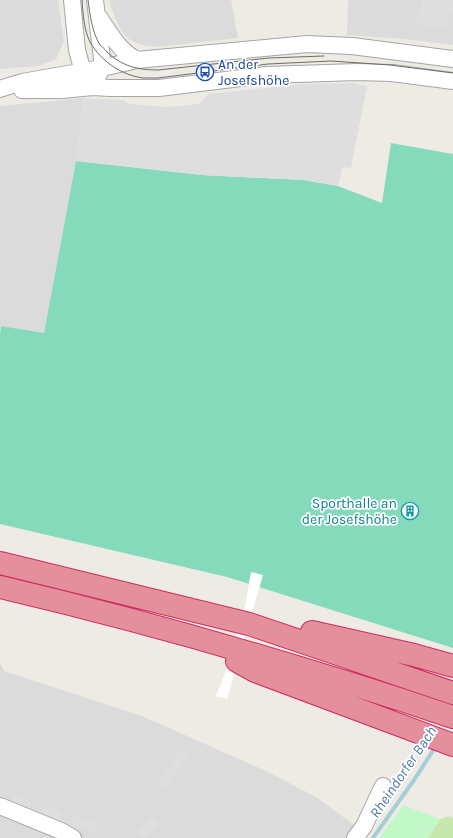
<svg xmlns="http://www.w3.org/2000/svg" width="453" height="838" font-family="Karla,sans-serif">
  <rect width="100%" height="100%" fill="#eeebe4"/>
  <path fill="#dcdbdb" d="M 0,0 L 58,0 L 64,41 L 56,59 L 39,66 L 0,69 Z
    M 109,0 L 231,0 L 238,38 L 157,47 L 142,45 L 130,40 L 123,33 L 117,22 L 111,7 Z
    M 348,0 L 453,0 L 453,45 L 403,39 L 347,35 Z
    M 84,98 L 76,161 L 44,333 L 1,326 L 0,335 L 0,106 Z
    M 0,663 L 4,671 L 142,716 L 266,771 L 316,797 L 358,828 L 351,838 L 0,838 Z"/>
  <path fill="#c7e7ac" d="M 449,816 L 453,818 L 453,838 L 428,838 L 440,819 Z"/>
  <path fill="#c2f7c8" d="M 403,805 L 440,819 L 428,838 L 379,838 Z"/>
  <path fill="#85dabc" d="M 391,143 L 453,154 L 453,648 L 227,577 L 0,524 L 0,335 L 1,326 L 44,333 L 76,161 L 202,175 L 304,180 L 338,186 L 382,203 Z"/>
  <path fill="#dedede" d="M 422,0 L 453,0 L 453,13 L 449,17 L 448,26 L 415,25 L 415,16 L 422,6 Z
    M 353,83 L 367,86 L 351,168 L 342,167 L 338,186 L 304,180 L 202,175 L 76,161 L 84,98 L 124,100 L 129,104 L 168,107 L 199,104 L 208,94 L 304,84 Z
    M 182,749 L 189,754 L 165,789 L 158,783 Z
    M 13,794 L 31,802 L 28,811 L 10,803 Z
    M 42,806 L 62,812 L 59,821 L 39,815 Z
    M 73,816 L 97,823 L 94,832 L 71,825 Z
    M 152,817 L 159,824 L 144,838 L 137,832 Z"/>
  <path fill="#fff" d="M 251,572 L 263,575 L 227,699 L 216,696 L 228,666 L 237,636 L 245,606 Z"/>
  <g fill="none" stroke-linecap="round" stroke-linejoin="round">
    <path stroke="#a6cdda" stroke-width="4" d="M 373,838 L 414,780 L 436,746"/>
    <defs>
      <path id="minor" d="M 72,0 L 77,50 L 83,72 L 89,80
        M 95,0 L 102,59 L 102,68 L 98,76
        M 99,17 C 110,33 119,51 137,60
        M 0,89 L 22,82 L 102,68 L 137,60 L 307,44 L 352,46 L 453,59
        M 22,90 L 61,90 L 93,87 L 110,88 L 159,88 L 266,75 L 357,72 L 392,73 L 453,81
        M 0,806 L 61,831 L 73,838
        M 355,838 L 364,826 L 383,786"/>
      <path id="highway" d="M 0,563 L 249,624 L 453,693
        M 0,587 C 153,623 304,667 453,717
        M 312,632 L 414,655 L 453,666
        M 237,661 L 255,671 L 453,745"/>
    </defs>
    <use href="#minor" stroke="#a5a5a5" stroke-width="18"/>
    <use href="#highway" stroke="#d22b60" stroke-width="24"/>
    <use href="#minor" stroke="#fff" stroke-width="16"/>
    <use href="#highway" stroke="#e38f9c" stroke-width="22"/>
    <path stroke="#6c6c6c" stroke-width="1" d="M 82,0 C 83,14 84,30 90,42 C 101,61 121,75 143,78 C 148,78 153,78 158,78 L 268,64 L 331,61 L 390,65 L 453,73
      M 88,0 C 90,15 92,32 100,45 C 102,47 105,49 107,52 C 122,66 137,70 158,70 L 269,58 L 324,56"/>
  </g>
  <defs>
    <symbol id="bus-ring" viewBox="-11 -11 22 22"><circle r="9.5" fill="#fff" stroke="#1a4fb4" stroke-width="1.5"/><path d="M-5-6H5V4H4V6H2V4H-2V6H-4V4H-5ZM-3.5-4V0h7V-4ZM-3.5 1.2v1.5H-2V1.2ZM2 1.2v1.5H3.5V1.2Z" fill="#1a4fb4"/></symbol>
    <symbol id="building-ring" viewBox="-11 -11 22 22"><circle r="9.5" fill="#fff" stroke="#0f9aa8" stroke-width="1.5"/><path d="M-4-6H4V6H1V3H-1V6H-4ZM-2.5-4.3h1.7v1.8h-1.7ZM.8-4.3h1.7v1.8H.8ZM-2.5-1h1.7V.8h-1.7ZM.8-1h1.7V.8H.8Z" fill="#0f9aa8"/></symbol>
  </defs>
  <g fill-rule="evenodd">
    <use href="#bus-ring" x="195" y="62" width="20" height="20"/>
    <use href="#building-ring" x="400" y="501" width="20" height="20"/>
  </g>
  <g text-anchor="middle" stroke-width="3.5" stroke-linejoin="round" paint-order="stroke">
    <g font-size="14" fill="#164399" stroke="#fff" text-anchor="start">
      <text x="218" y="69">An der<tspan x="218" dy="16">Josefshöhe</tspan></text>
    </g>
    <g font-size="14" fill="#0d838f" stroke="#fff" text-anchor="end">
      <text x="397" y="508">Sporthalle an<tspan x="397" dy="16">der Josefshöhe</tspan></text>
    </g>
    <g font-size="15" font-style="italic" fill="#4e79a9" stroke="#fff">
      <text transform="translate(403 772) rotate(-56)" y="5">Rheindorfer Bach</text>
    </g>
  </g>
</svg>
